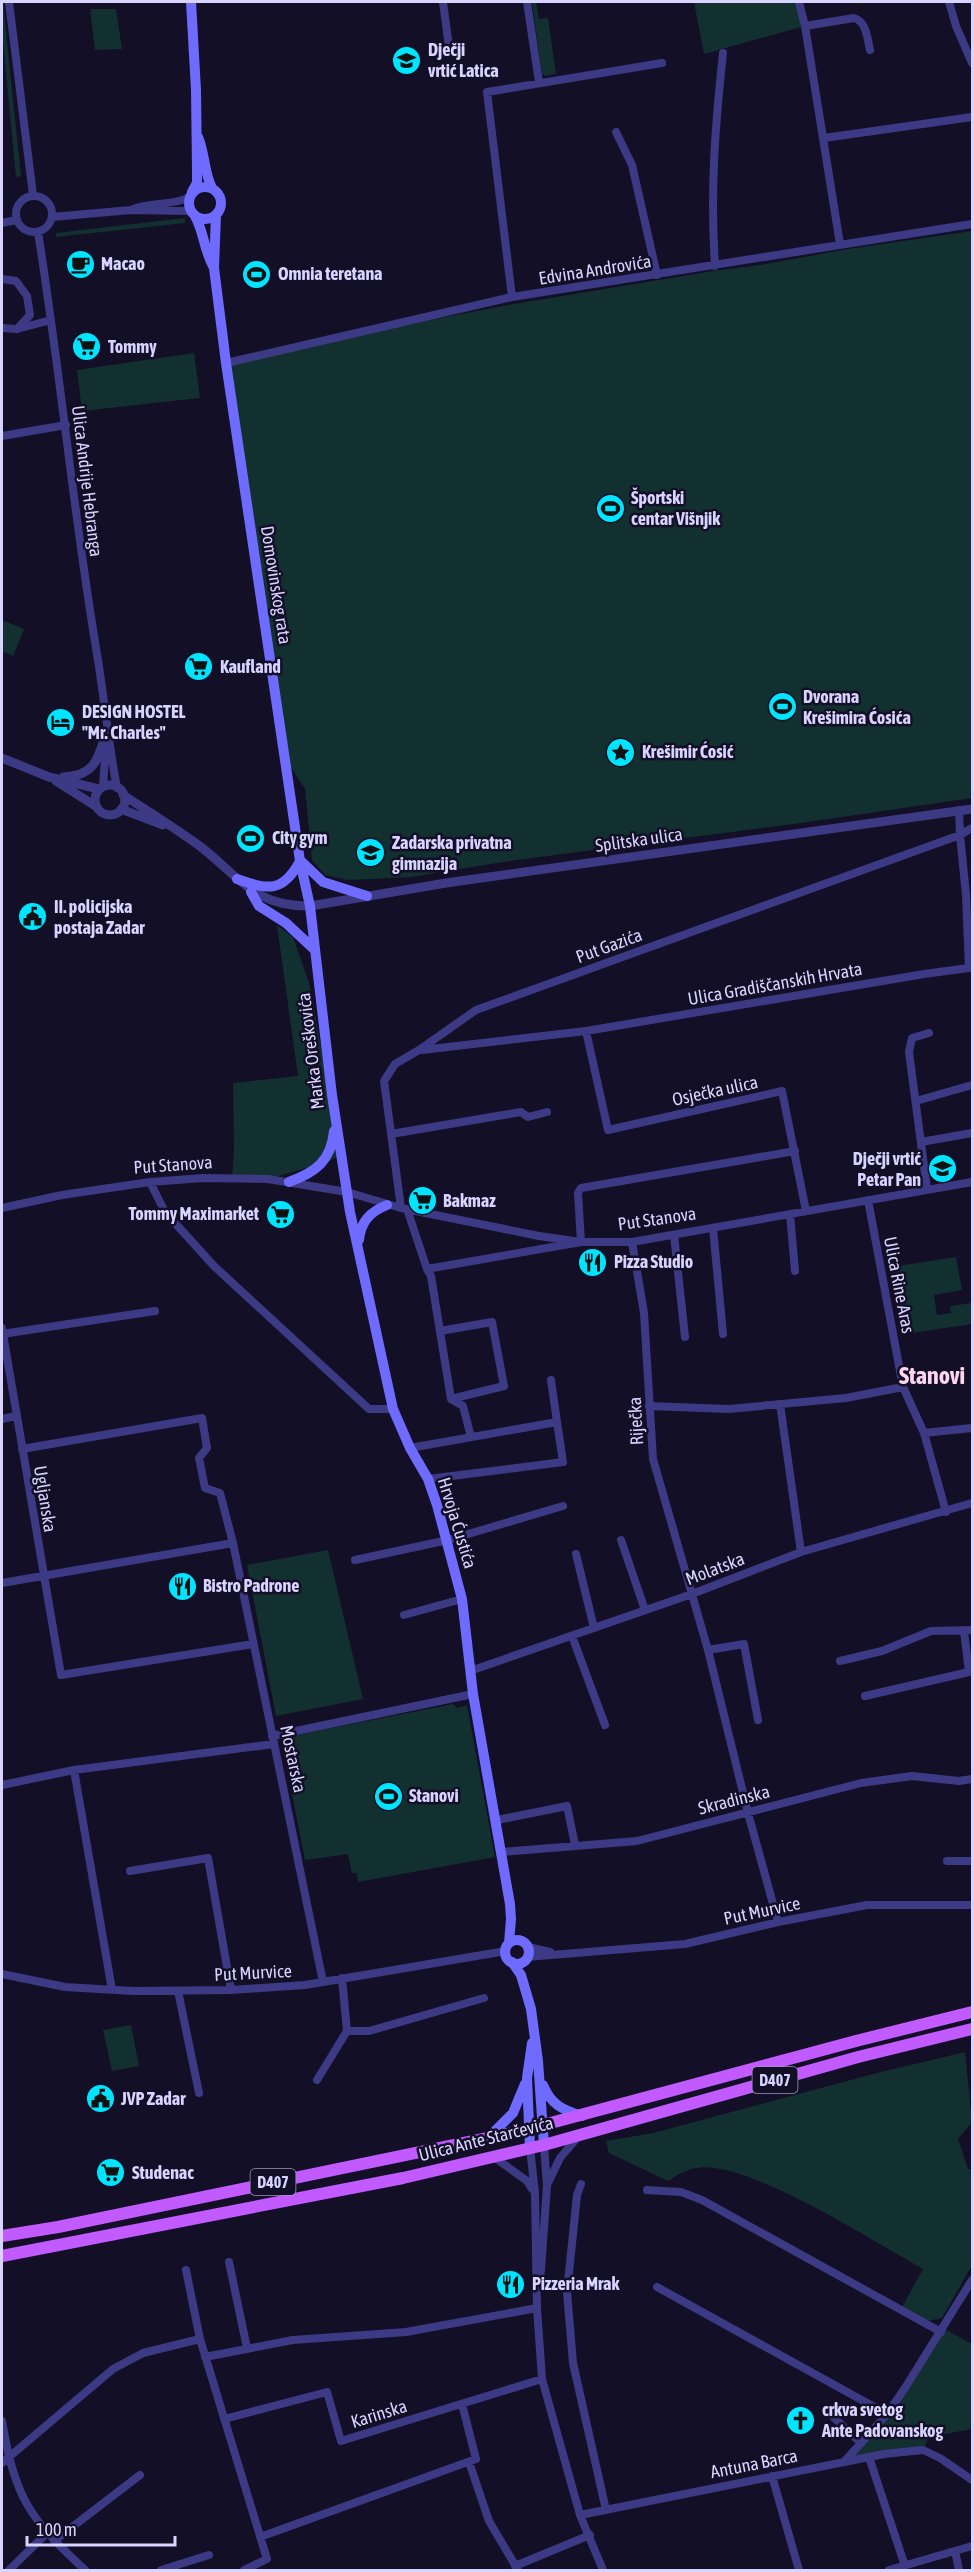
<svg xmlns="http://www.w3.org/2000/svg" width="974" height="2572" font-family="'Asap Condensed',sans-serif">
  <rect width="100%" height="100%" fill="#130f26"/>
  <path fill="#12302f" d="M 2,2 L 3,2 L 21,176 L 16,177 L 2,32 Z
    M 532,2 L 536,2 L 539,19 L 548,18 L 556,74 L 545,76 L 542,74 Z
    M 694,2 L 799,2 L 805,26 L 704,54 Z
    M 90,9 L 116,9 L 122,49 L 95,50 Z
    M 185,218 L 185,223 L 56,237 L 56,233 Z
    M 972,231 L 972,798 L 801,823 L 509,861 L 411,877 L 348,880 L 325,875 L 312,860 L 305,789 L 285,758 L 226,363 L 342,337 L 508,305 L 713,271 L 760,265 L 848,249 Z
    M 194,353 L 200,398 L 82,411 L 77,370 Z
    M 2,620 L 24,629 L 13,656 L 2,651 Z
    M 277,925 L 293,937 L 309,983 L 341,1154 L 330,1161 L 268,1179 L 232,1178 L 234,1150 L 233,1083 L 298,1076 Z
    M 956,1257 L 962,1290 L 934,1295 L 937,1315 L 951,1313 L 950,1306 L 972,1303 L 972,1324 L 904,1334 L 891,1267 Z
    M 328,1550 L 363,1699 L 276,1716 L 247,1565 Z
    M 453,1704 L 457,1708 L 467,1705 L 495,1857 L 358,1882 L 357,1873 L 352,1873 L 348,1854 L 305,1860 L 281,1738 Z
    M 131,2025 L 139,2066 L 112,2071 L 103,2030 Z
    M 965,2052 L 972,2122 L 958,2139 L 968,2169 L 972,2169 L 972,2265 L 942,2318 L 927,2321 L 902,2307 L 923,2269 C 876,2243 746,2159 697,2168 C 687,2169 677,2175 668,2181 L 609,2153 L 606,2141 L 653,2133 L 877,2073 Z
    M 943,2328 L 972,2344 L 972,2429 L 929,2437 L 923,2450 L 844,2462 L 887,2414 Z"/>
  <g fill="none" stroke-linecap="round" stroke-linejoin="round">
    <path stroke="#3d3a85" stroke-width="8" d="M 9,2 L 33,195
      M 443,2 L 449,47
      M 527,2 L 539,82
      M 799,2 L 805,26 L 840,244
      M 949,2 L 956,26 L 972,63
      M 805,26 L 854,18 C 867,22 867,38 870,50
      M 616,132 L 632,165 L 657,275
      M 824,138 L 972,117
      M16 214a18 18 0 1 1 36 0a18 18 0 1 1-36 0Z
      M 133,209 C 151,202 172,206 190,197
      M 52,217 L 131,210 L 191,211
      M 2,223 L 16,220
      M 38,232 C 60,370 73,510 96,648 C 104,695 108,741 117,788
      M 715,266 C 710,191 715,128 723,53
      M 2,279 L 16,281 L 27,296 L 30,315 L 17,329
      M 512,297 L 487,92 L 662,63
      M 2,328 L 17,329 L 51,320
      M 226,363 L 512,297 L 972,224
      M 2,436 L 66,425
      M 103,787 L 106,743
      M 972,828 L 960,835 L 966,895 L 969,968 L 972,968
      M 586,1031 L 608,1130 L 782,1091 L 806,1211
      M 422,1050 L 586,1031 L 924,974 L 969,968
      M 916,1101 L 972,1085
      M 391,1134 L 521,1112 L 528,1117 L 547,1112
      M 921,1142 L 972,1133
      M 150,1182 L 165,1212 L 214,1266 L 369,1409 L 393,1409
      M 927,1189 L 909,1052 L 912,1038 L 929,1033
      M 868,1200 L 903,1387 L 924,1433 L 946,1512
      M 2,1208 L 62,1195 L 150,1182 L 203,1178 L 268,1179 L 347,1192 L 401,1208 L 539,1236 L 581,1242 L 632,1242 L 972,1182
      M 401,1208 L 384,1081 L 395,1064 L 419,1050 L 476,1010 L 960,835 L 959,810
      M 407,1209 L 427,1269 L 431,1276 L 451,1399 L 463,1406 L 471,1437
      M 790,1214 L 795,1271
      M 713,1228 L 723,1334
      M 674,1235 L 685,1337
      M 632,1242 L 644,1313 L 653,1459 L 708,1650 L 748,1813 L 778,1922
      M 427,1269 L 581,1242 L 578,1193 L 581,1188 L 795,1151
      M 2,1328 L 61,1675 L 253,1644
      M 440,1331 L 492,1322 L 504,1386 L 451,1399
      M 2,1334 L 155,1311
      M 551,1380 L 557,1422
      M 780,1404 L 801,1552
      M 649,1406 L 728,1409 L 846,1398 L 903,1387
      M 2,1419 L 16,1416
      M 924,1433 L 972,1428
      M 410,1448 L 557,1422 L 563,1462 L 428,1479
      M 22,1449 L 202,1418 L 207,1448 L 199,1458 L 205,1488 L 220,1493 L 233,1543 L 323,1982
      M 621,1540 L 645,1610
      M 576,1554 L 594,1628
      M 355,1560 L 448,1540 L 563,1506
      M 2,1583 L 233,1543
      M 404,1615 L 462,1599
      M 572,1636 L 605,1725
      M 708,1650 L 744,1644 L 758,1720
      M 840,1661 L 882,1651 L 931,1631 L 972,1630
      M 470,1671 L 692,1594 L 801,1552 L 972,1503
      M 865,1696 L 969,1672 L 964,1631
      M 272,1736 L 473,1694
      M 74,1770 L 112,1990
      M 2,1785 L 74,1770 L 274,1744
      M 497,1820 L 567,1806 L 575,1845
      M 502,1852 L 637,1841 L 861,1783 L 912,1776 L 959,1781 L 972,1779
      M 947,1861 L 972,1861
      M 130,1871 L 208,1858 L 231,1990
      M 528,1947 L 550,1952
      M 527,1957 L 685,1944 L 778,1922 L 867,1905 L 972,1905
      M 2,1974 L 65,1987 L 133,1991 L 231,1990 L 305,1985 L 506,1951
      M 178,1991 L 199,2093
      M 347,2031 L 369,2031 L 484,1998
      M 317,2080 L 347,2031 L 342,1978
      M 530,2148 L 535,2193 L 537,2308 L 542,2379 L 580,2515 L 603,2570
      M 494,2157 L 527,2181 L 532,2189
      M 581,2184 L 577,2195 L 567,2292 L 573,2363 L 606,2510
      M 547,2185 L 560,2158 L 578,2137
      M 647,2190 L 681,2192 L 702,2200 L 941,2332
      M 229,2262 L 247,2348
      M 186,2270 L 200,2339
      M 540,2283 L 547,2186 L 544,2145
      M 657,2287 L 887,2414
      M 205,2357 L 293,2340 L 406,2332 L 537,2308
      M 826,2410 L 861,2443
      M 224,2419 L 327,2392 L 341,2441 L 542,2379
      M 2,2421 C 15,2498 29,2518 85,2570
      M 869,2457 L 905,2566
      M 469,2462 L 489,2521 L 518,2570
      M 844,2462 L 887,2414 L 905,2388 L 972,2280
      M 2,2463 L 113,2369 L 143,2353 L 200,2339 L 267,2559 L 244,2570
      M 772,2476 L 799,2570
      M 580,2515 L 884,2454 L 923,2450 L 940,2458 L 972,2480
      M 260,2537 L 476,2459 L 462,2404
      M 54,2541 L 140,2475
      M 955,2551 L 959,2570
      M 515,2566 L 590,2535
      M 9,2570 L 47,2533
      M 161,2570 L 209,2555
      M 889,2570 L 972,2546"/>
    <path stroke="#3d3a85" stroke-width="9" d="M 2,758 L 49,777 L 99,789
      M 63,777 C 95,776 98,759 106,733
      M 56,781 L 97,807
      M95 800a15 15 0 1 1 30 0a15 15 0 1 1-30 0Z
      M 123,795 C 148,811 173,827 197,844 C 239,875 252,907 310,906 L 446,883 L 972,809
      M 121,809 L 163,825"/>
    <path stroke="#6f6bff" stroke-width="10" d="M 191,2 L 196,90 L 197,170 L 197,183 L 192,192
      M 198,137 C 205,153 204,173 212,188
      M189 203a16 16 0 1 1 32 0a16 16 0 1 1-32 0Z
      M 216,215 L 214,268 L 226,363 L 300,861 L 310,906 L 332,1095 L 350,1212 L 393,1409 L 410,1448 L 428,1479 L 437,1505 L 462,1599 L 473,1694 L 510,1904 L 511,1919 L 509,1943
      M 195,216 C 204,232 204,250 213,266
      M 301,861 L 323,882 L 367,896
      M 237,879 C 268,890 283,893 300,861
      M 251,892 L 259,906 L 286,923 L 315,950
      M 289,1182 C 316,1172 331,1161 334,1131
      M 359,1240 C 361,1221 370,1212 387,1205
      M505 1952a12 12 0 1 1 24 0a12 12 0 1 1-24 0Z
      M 512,1962 L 521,1975 L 531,2009 L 538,2061 L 544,2145
      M 543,2085 C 551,2105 563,2110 582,2116
      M 488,2138 L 513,2113 L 525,2084
      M 530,2148 L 527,2078 L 532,2043"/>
    <path stroke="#c25bff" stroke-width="12" d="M 2,2236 L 58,2227 L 517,2132 L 856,2041 L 972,2012
      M 2,2256 L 403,2178 L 544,2145 L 858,2057 L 972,2029"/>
  </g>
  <defs>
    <symbol id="school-disc" viewBox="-11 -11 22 22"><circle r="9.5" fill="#00e5ff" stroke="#130f26"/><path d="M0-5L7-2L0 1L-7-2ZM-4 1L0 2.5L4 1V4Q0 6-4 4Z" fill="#111"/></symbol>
    <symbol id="cafe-disc" viewBox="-11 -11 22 22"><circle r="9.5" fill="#00e5ff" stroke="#130f26"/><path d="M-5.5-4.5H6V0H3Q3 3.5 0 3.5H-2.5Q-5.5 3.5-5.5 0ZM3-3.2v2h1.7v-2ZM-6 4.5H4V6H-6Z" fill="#111"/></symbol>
    <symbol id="stadium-disc" viewBox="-11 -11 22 22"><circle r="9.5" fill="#00e5ff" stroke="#130f26"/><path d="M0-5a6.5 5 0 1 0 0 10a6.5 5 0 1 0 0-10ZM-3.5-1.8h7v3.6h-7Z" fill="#111"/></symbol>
    <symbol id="supermarket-disc" viewBox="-11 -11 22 22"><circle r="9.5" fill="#00e5ff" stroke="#130f26"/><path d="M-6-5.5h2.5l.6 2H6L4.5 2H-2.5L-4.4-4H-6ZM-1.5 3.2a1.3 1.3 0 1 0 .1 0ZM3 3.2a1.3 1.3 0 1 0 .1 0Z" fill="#111"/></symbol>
    <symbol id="hotel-disc" viewBox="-11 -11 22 22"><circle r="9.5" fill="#00e5ff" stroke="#130f26"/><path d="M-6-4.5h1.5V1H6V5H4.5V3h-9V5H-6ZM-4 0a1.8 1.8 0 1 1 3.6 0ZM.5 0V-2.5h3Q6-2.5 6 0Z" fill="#111"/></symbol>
    <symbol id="sight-disc" viewBox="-11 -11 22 22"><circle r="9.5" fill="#00e5ff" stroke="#130f26"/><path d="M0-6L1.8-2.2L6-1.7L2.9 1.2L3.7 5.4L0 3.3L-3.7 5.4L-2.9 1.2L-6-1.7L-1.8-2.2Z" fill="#111"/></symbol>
    <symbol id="civic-disc" viewBox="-11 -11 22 22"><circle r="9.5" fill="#00e5ff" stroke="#130f26"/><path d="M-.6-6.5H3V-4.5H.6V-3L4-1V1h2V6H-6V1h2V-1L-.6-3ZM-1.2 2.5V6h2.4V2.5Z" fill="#111"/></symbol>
    <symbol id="restaurant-disc" viewBox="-11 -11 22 22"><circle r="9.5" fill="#00e5ff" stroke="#130f26"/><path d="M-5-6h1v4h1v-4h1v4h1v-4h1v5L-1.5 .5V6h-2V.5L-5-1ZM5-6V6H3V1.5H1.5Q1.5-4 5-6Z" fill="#111"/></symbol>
    <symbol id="church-disc" viewBox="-11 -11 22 22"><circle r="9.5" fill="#00e5ff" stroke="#130f26"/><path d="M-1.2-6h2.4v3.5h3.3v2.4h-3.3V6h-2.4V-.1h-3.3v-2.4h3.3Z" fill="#111"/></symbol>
  </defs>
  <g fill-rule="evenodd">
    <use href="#school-disc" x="390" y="44" width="33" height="33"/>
    <use href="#cafe-disc" x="64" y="248" width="33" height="33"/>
    <use href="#stadium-disc" x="240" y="258" width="33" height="33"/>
    <use href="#supermarket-disc" x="70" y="330" width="33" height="33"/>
    <use href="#stadium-disc" x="594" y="492" width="33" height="33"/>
    <use href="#supermarket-disc" x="182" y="650" width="33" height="33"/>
    <use href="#stadium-disc" x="766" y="690" width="33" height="33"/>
    <use href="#hotel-disc" x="44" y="706" width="33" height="33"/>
    <use href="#sight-disc" x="604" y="736" width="33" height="33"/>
    <use href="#stadium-disc" x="234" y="822" width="33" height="33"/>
    <use href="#school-disc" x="354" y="836" width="33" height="33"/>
    <use href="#civic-disc" x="16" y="900" width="33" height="33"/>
    <use href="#school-disc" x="926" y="1152" width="33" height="33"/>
    <use href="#supermarket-disc" x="406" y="1184" width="33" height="33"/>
    <use href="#supermarket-disc" x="264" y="1198" width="33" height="33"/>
    <use href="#restaurant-disc" x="576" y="1246" width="33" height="33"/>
    <use href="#restaurant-disc" x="166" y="1570" width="33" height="33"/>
    <use href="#stadium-disc" x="372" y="1780" width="33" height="33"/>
    <use href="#civic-disc" x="84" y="2082" width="33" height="33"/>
    <use href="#supermarket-disc" x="94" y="2156" width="33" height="33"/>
    <use href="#restaurant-disc" x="494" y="2268" width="33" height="33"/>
    <use href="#church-disc" x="784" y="2404" width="33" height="33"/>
  </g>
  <g text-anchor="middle" stroke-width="5" stroke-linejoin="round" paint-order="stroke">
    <g fill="#130f26" stroke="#9e99be" stroke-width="1.5">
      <rect x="752.5" y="2067" width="45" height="26" rx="4.5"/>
      <rect x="250.5" y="2169" width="45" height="26" rx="4.5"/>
    </g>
    <g font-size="16" font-weight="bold" fill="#d9d4ff">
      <text x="775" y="2086">D407</text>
      <text x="273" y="2188">D407</text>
    </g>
    <g font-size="18" font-weight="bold" fill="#d9d4ff" stroke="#130f26" text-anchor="start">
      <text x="428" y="56">Dječji<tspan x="428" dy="21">vrtić Latica</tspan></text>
      <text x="101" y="270">Macao</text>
      <text x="278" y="280">Omnia teretana</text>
      <text x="108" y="353">Tommy</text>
      <text x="631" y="504">Športski<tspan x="631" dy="21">centar Višnjik</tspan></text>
      <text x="220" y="673">Kaufland</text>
      <text x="803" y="703">Dvorana<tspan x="803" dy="21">Krešimira Ćosića</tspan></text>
      <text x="82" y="718">DESIGN HOSTEL<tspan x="82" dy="21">"Mr. Charles"</tspan></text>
      <text x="642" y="758">Krešimir Ćosić</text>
      <text x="272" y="844">City gym</text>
      <text x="392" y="849">Zadarska privatna<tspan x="392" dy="21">gimnazija</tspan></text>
      <text x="54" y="913">II. policijska<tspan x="54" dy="21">postaja Zadar</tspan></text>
      <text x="921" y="1165" text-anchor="end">Dječji vrtić<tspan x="921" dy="21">Petar Pan</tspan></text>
      <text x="443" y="1207">Bakmaz</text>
      <text x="259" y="1220" text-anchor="end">Tommy Maximarket</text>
      <text x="614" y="1268">Pizza Studio</text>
      <text x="203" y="1592">Bistro Padrone</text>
      <text x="409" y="1802">Stanovi</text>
      <text x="121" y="2105">JVP Zadar</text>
      <text x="132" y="2179">Studenac</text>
      <text x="532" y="2290">Pizzeria Mrak</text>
      <text x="822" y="2416">crkva svetog<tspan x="822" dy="21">Ante Padovanskog</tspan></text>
    </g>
    <g font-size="18" fill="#d9d4ff" stroke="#130f26">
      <text transform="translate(595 270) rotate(-9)" y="6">Edvina Androvića</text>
      <text transform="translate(87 481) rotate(83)" y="6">Ulica Andrije Hebranga</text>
      <text transform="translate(276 585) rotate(81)" y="6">Domovinskog rata</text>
      <text transform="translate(639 840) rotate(-8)" y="6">Splitska ulica</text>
      <text transform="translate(609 946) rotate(-20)" y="6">Put Gazića</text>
      <text transform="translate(775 984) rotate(-10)" y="6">Ulica Gradiščanskih Hrvata</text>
      <text transform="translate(311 1051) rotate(-97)" y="6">Marka Oreškovića</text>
      <text transform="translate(715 1091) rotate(-12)" y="6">Osječka ulica</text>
      <text transform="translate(173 1165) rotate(-4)" y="6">Put Stanova</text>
      <text transform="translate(657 1219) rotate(-8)" y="6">Put Stanova</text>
      <text transform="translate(899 1285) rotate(79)" y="6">Ulica Rine Aras</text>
      <text transform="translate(636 1421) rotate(-93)" y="6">Riječka</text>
      <text transform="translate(45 1499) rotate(81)" y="6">Ugljanska</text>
      <text transform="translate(457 1523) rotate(73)" y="6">Hrvoja Ćustića</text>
      <text transform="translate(715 1569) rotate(-21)" y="6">Molatska</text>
      <text transform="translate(293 1759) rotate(78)" y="6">Mostarska</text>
      <text transform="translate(734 1800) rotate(-14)" y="6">Skradinska</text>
      <text transform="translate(762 1911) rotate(-12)" y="6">Put Murvice</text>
      <text transform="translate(253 1973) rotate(-3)" y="6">Put Murvice</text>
      <text transform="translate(486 2139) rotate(-14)" y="6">Ulica Ante Starčevića</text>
      <text transform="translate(379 2414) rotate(-17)" y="6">Karinska</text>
      <text transform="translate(754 2464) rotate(-11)" y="6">Antuna Barca</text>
    </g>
    <g font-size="24" font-weight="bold" fill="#ffd6f0" stroke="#130f26">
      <text x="932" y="1384">Stanovi</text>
    </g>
  </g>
  <rect width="974" height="2572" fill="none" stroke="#d9d4ff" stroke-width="6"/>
  <path d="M27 2536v9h148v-9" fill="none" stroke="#d9d4ff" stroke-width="3"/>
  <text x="36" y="2536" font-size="18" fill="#d9d4ff" stroke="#130f26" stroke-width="4.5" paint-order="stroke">100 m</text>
</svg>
